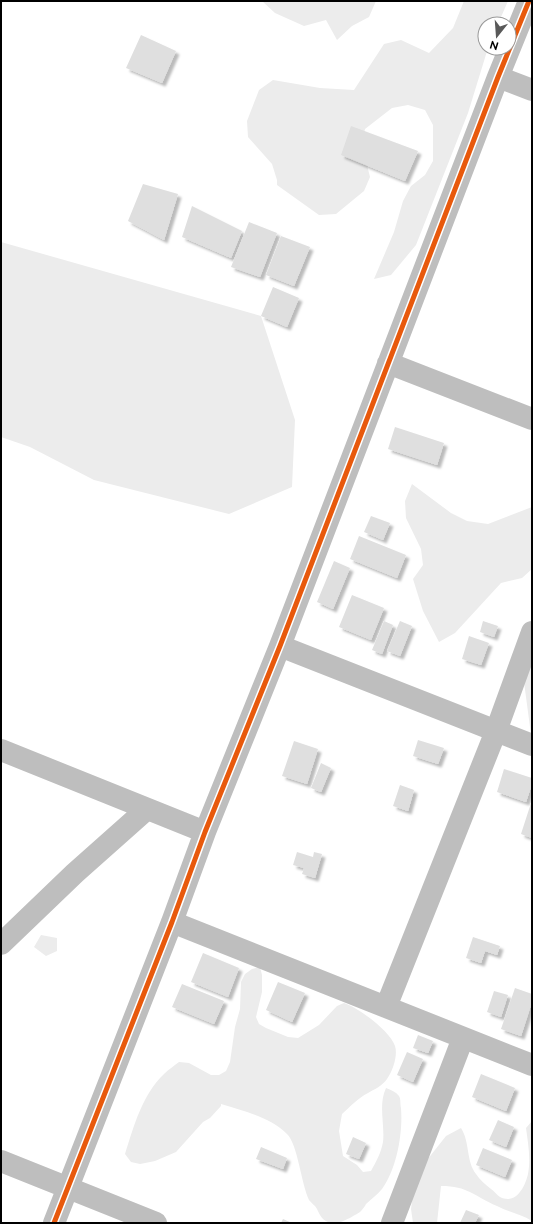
<svg xmlns="http://www.w3.org/2000/svg" width="533" height="1224" font-family="Raleway,sans-serif">
  <defs>
    <filter id="shadow"><feDropShadow dx="3.5" dy="3.5" stdDeviation="1" flood-color="#0004"/></filter>
  </defs>
  <rect width="100%" height="100%" fill="#fff"/>
  <path fill="#ececec" d="M 262,1 L 376,1 L 369,17 L 352,26 L 337,40 L 326,20 L 304,26 L 275,13 Z
    M 464,1 L 508,1 L 498,24 L 485,24 L 485,48 L 488,48 L 468,113 L 416,245 L 391,275 L 374,279 L 394,232 L 403,201 L 411,186 L 425,175 L 433,161 L 433,125 L 425,110 L 408,105 L 392,108 L 365,129 L 362,145 L 370,177 L 364,191 L 336,214 L 319,215 L 277,185 L 277,180 L 272,164 L 248,137 L 247,121 L 259,90 L 273,80 L 320,88 L 354,90 L 384,44 L 401,40 L 429,53 L 453,28 Z
    M 1,242 L 261,316 L 295,420 L 292,487 L 229,514 L 94,480 L 30,447 L 1,437 Z
    M 412,484 L 451,513 L 467,521 L 488,524 L 532,507 L 532,569 L 522,578 L 501,583 L 455,633 L 439,642 L 423,611 L 413,579 L 423,565 L 421,549 L 406,518 L 405,501 Z
    M 532,632 L 532,742 L 522,667 Z
    M 41,935 L 57,938 L 57,951 L 46,956 L 34,947 Z
    M 260,967 L 262,975 L 262,992 L 256,1017 L 259,1024 L 266,1028 L 288,1037 L 298,1038 L 319,1025 L 337,1006 L 344,1003 C 359,1008 390,1031 395,1046 C 398,1055 393,1071 387,1079 C 382,1086 375,1089 368,1093 C 358,1098 350,1107 342,1114 L 339,1131 L 343,1156 L 357,1165 L 363,1172 L 371,1171 C 376,1162 381,1153 383,1142 C 385,1124 378,1105 386,1088 C 391,1090 396,1092 399,1096 C 401,1099 400,1104 401,1108 C 403,1133 397,1168 382,1189 C 377,1195 371,1199 366,1204 C 365,1206 363,1209 361,1211 C 358,1214 341,1223 337,1223 C 325,1224 321,1218 317,1209 C 315,1205 311,1203 309,1200 C 301,1183 298,1145 287,1134 C 270,1117 243,1111 221,1104 L 221,1106 L 210,1118 L 203,1122 L 176,1152 L 155,1161 L 140,1164 L 131,1162 L 125,1154 C 134,1126 142,1095 164,1074 C 169,1069 174,1066 179,1062 L 189,1063 L 211,1075 L 219,1075 L 226,1071 L 230,1062 L 235,1027 L 240,1009 L 241,982 L 245,974 L 252,969 Z
    M 532,1121 L 532,1221 C 521,1214 508,1212 497,1206 C 474,1196 468,1186 441,1186 L 437,1223 L 413,1223 L 411,1209 L 413,1193 L 427,1160 L 446,1136 L 461,1128 C 470,1142 466,1161 476,1174 C 480,1180 485,1184 491,1189 C 494,1191 497,1195 500,1197 C 516,1205 525,1187 528,1174 C 531,1159 528,1143 526,1128 Z"/>
  <path fill="#dfdfdf" filter="url(#shadow)" d="M 141,35 L 176,51 L 162,83 L 126,68 Z
    M 351,126 L 418,151 L 405,181 L 341,155 Z
    M 143,184 L 178,194 L 164,240 L 128,221 Z
    M 192,206 L 242,231 L 231,258 L 182,237 Z
    M 249,222 L 277,233 L 260,277 L 231,267 Z
    M 281,236 L 310,247 L 294,286 L 266,275 Z
    M 273,287 L 299,298 L 287,327 L 261,316 Z
    M 395,427 L 444,443 L 437,465 L 388,449 Z
    M 371,516 L 390,523 L 383,540 L 364,532 Z
    M 359,536 L 406,555 L 397,578 L 350,559 Z
    M 334,561 L 350,568 L 333,609 L 317,602 Z
    M 352,595 L 384,608 L 371,640 L 339,627 Z
    M 384,621 L 393,625 L 382,654 L 372,650 Z
    M 400,621 L 412,626 L 400,656 L 387,651 Z
    M 483,621 L 498,626 L 494,637 L 480,632 Z
    M 469,636 L 489,643 L 481,665 L 462,659 Z
    M 418,740 L 444,748 L 438,764 L 413,756 Z
    M 294,741 L 318,749 L 307,784 L 282,776 Z
    M 321,763 L 331,768 L 321,792 L 311,788 Z
    M 504,769 L 532,778 L 532,784 L 526,802 L 497,792 Z
    M 400,785 L 414,790 L 408,811 L 393,806 Z
    M 531,803 L 532,804 L 532,838 L 521,834 Z
    M 297,852 L 313,857 L 314,852 L 322,854 L 315,878 L 302,874 L 304,868 L 293,865 Z
    M 473,937 L 500,946 L 497,955 L 485,951 L 481,963 L 466,958 Z
    M 203,953 L 239,968 L 228,997 L 191,982 Z
    M 278,982 L 305,993 L 292,1022 L 266,1010 Z
    M 182,984 L 224,1001 L 214,1024 L 172,1007 Z
    M 515,988 L 532,994 L 532,1002 L 521,1036 L 501,1029 Z
    M 494,991 L 508,995 L 501,1017 L 487,1012 Z
    M 418,1035 L 433,1041 L 428,1053 L 413,1048 Z
    M 407,1052 L 423,1059 L 413,1082 L 397,1075 Z
    M 481,1074 L 515,1088 L 506,1111 L 472,1097 Z
    M 498,1120 L 514,1127 L 506,1147 L 489,1140 Z
    M 353,1137 L 366,1143 L 359,1159 L 346,1154 Z
    M 261,1147 L 287,1158 L 283,1169 L 256,1159 Z
    M 483,1148 L 512,1160 L 505,1177 L 476,1165 Z
    M 466,1210 L 479,1215 L 475,1223 L 460,1223 Z
    M 283,1219 L 292,1223 L 281,1223 Z"/>
  <g fill="none" stroke-linecap="round" stroke-linejoin="round">
    <path stroke="#bebebe" stroke-width="22" d="M 498,77 L 532,90
      M 388,363 L 532,419
      M 280,646 L 532,745
      M 1,750 L 205,832
      M 172,922 L 532,1065
      M 1,944 L 75,873 L 147,809
      M 386,1007 L 496,731 L 532,632
      M 1,1161 L 156,1223
      M 54,1223 L 172,922 L 205,832 L 280,646 L 498,77 L 529,1
      M 392,1223 L 463,1038"/>
    <defs>
      <path id="cycleway" d="M 54,1223 L 172,922 L 205,832 L 280,646 L 498,77 L 529,1"/>
    </defs>
    <use href="#cycleway" stroke="#fff" stroke-width="8"/>
    <use href="#cycleway" stroke="#e8590c" stroke-width="5"/>
  </g>
  <rect width="533" height="1224" fill="none" stroke="#000000" stroke-width="4"/>
  <g transform="translate(497 36) rotate(197)"><circle r="19" fill="#ffffff" stroke="#999999"/>
  <path d="M0-3L7 15L0 10L-7 15Z" fill="#595959"/>
  <text y="-6" font-size="11" font-weight="bold" text-anchor="middle" fill="#000000">N</text>
  </g>
</svg>
